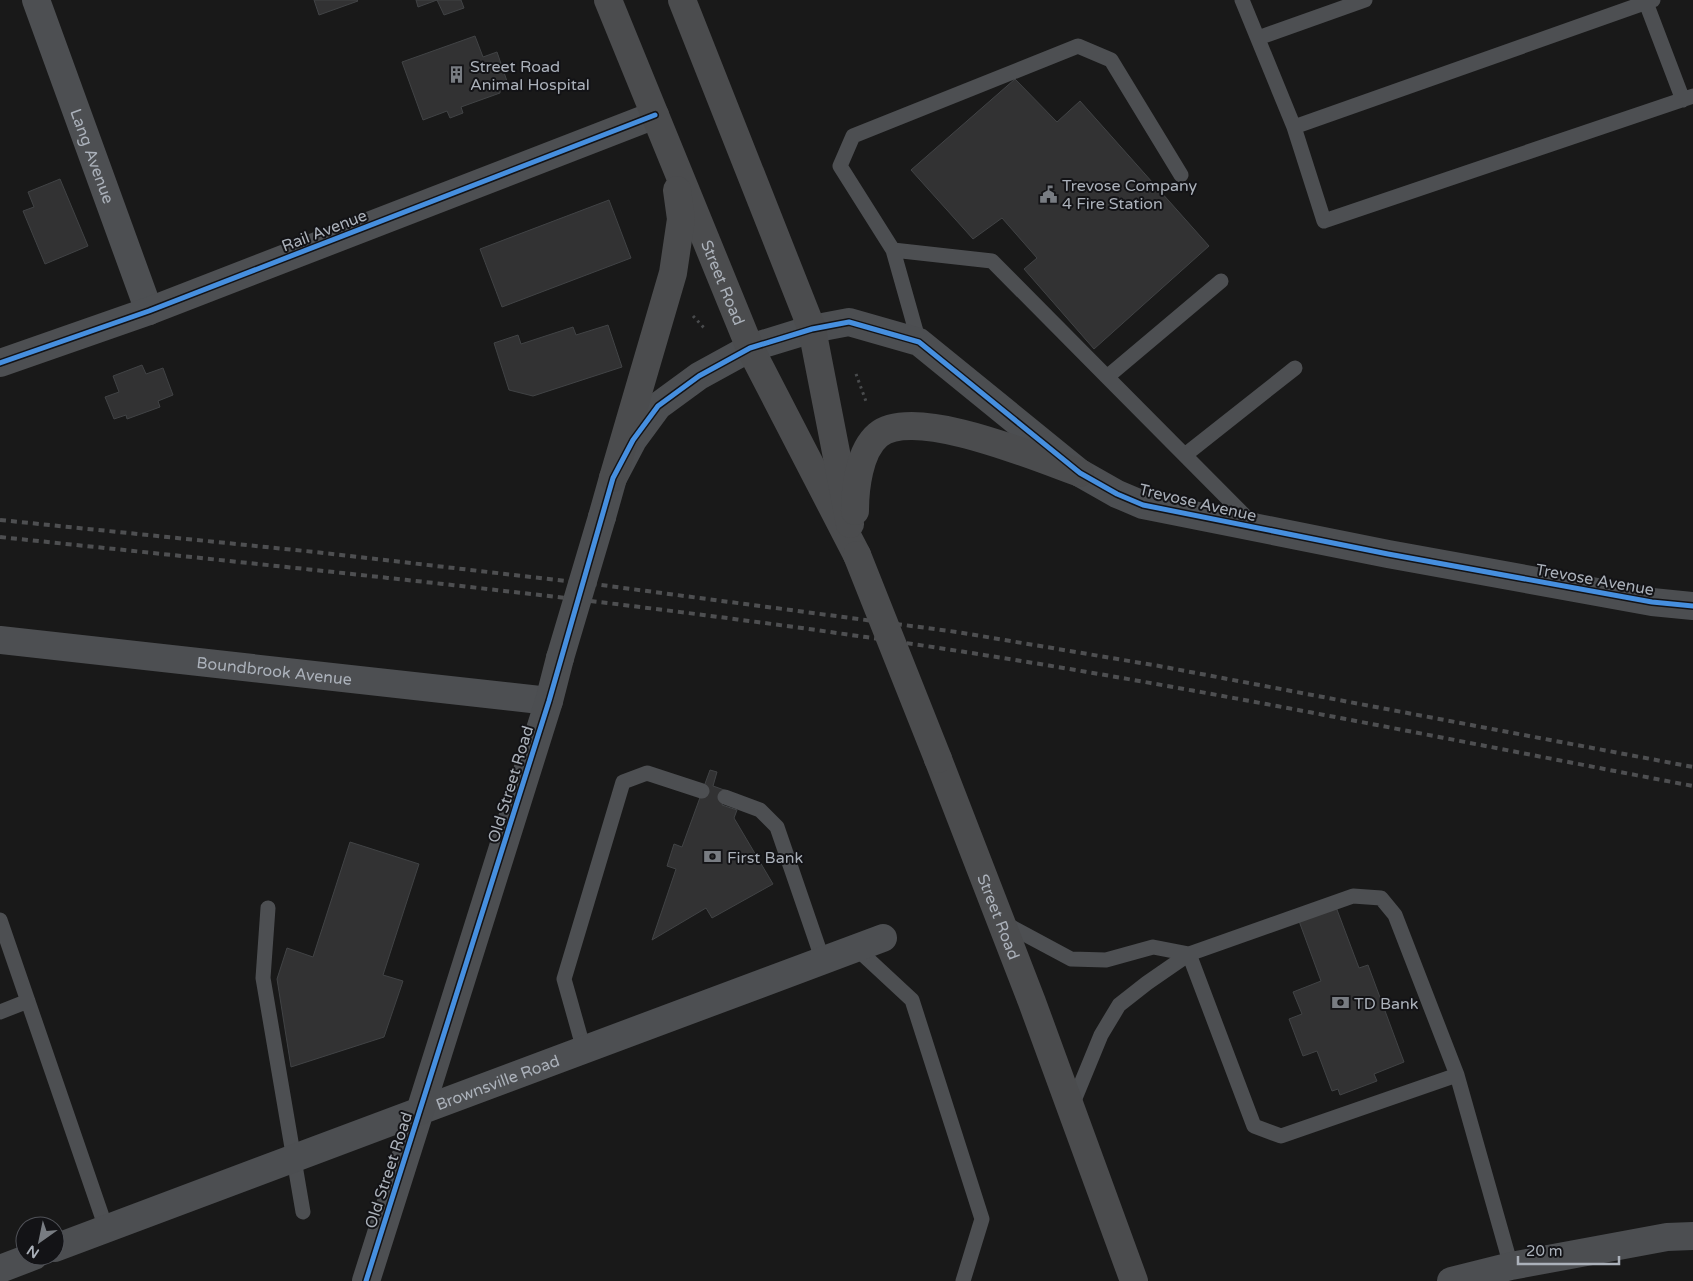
<svg xmlns="http://www.w3.org/2000/svg" width="1693" height="1281" font-family="'Varela Round',sans-serif">
  <rect width="100%" height="100%" fill="#191919"/>
  <path fill="#323233" stroke="#414345" d="M 314,0 L 357,0 L 358,1 L 319,15 Z
    M 416,0 L 437,0 L 418,7 Z
    M 437,0 L 461,0 L 464,8 L 444,15 Z
    M 475,36 L 483,57 L 497,52 L 509,87 L 500,91 L 500,93 L 461,107 L 463,113 L 450,118 L 447,111 L 423,120 L 402,62 Z
    M 1015,79 L 1057,122 L 1080,101 L 1209,246 L 1094,349 L 1024,269 L 1037,258 L 1002,218 L 973,239 L 911,170 Z
    M 60,179 L 88,246 L 45,264 L 23,211 L 34,207 L 28,192 Z
    M 609,200 L 631,258 L 502,307 L 480,249 Z
    M 608,325 L 622,367 L 533,396 L 509,390 L 494,343 L 518,335 L 521,344 L 573,327 L 576,335 Z
    M 142,365 L 146,374 L 163,368 L 173,395 L 158,401 L 160,407 L 127,419 L 126,415 L 114,419 L 105,397 L 119,392 L 113,376 Z
    M 710,770 L 717,772 L 713,786 L 727,791 L 722,805 L 737,810 L 734,818 L 773,884 L 712,918 L 706,908 L 652,940 L 676,869 L 667,866 L 674,844 L 682,847 Z
    M 350,842 L 419,864 L 383,975 L 403,981 L 384,1037 L 291,1067 L 277,979 L 287,948 L 313,957 Z
    M 1336,907 L 1359,968 L 1368,965 L 1404,1062 L 1374,1074 L 1377,1081 L 1340,1095 L 1338,1089 L 1332,1091 L 1317,1051 L 1303,1056 L 1289,1019 L 1302,1014 L 1293,992 L 1321,981 L 1299,921 Z"/>
  <g fill="none" stroke-linecap="round" stroke-linejoin="round">
    <path stroke="#494b4d" stroke-width="3" stroke-dasharray="2.5 4" stroke-linecap="butt" d="M 693,316 L 706,330
      M 856,374 L 867,404"/>
    <path stroke="#4d4f52" stroke-width="15" d="M 1242,0 L 1294,127 L 1324,221 L 1693,96
      M 1645,0 L 1683,100
      M 1258,38 L 1365,0
      M 1294,127 L 1653,0
      M 893,250 L 992,261 L 1107,377
      M 1221,281 L 1107,377 L 1254,525
      M 919,342 L 893,250 L 840,166 L 853,136 L 1078,46 L 1111,60 L 1181,175
      M 1185,455 L 1295,368
      M 725,797 L 760,810 L 777,827 L 823,961
      M 268,908 L 263,978 L 303,1212
      M 0,920 L 106,1228
      M 1002,922 L 1071,959 L 1106,960 L 1153,947 L 1189,954
      M 856,948 L 912,1000 L 982,1219 L 963,1281
      M 1189,954 L 1254,1126 L 1281,1136 L 1457,1075
      M 0,1012 L 28,1001
      M 584,1050 L 564,979 L 623,782 L 647,773 L 702,791
      M 1071,1108 L 1101,1035 L 1119,1005 L 1147,983 L 1189,954 L 1353,896 L 1381,898 L 1395,915 L 1457,1075 L 1511,1266"/>
    <g stroke="#4d4f52" stroke-width="28">
      <path id="s1" d="M 36,0 L 149,311"/>
      <path d="M 0,363 L 149,311 L 655,115"/>
      <path id="s2" d="M 0,640 L 549,701"/>
      <path id="s3" d="M 366,1281 L 420,1111 L 883,938"/>
    </g>
    <path stroke="#4c4e51" stroke-width="28" d="M 602,517 L 613,478 L 633,440 L 658,406 L 699,376 L 750,348 L 812,329 L 849,322 L 919,342 L 1080,473 L 1117,494 L 1143,505 L 1388,554 L 1652,602 L 1693,606
      M 55,1248 L 420,1111 L 549,701 L 560,658
      M 0,1269 L 34,1256
      M 1451,1281 L 1511,1266 L 1667,1237 L 1693,1236"/>
    <g stroke="#4b4c4e" stroke-width="28">
      <path id="s4" d="M 608,0 L 750,348 L 857,555"/>
      <path d="M 682,0 L 812,329 L 850,524"/>
      <path d="M 613,478 L 673,273 L 681,219 L 677,190"/>
      <path d="M 855,511 C 855,489 859,451 878,435 C 913,405 1038,458 1080,473"/>
      <path id="s5" d="M 938,759 L 1032,1002 L 1134,1281"/>
    </g>
    <path stroke="#4e4f51" stroke-width="4" stroke-dasharray="6 5" stroke-linecap="butt" d="M 0,520 L 315,552 L 601,585 L 957,632 L 1159,666 L 1693,767
      M 0,537 C 322,571 645,602 965,652 C 1209,690 1451,740 1693,786"/>
    <path stroke="#4c4e51" stroke-width="28" d="M 560,658 L 602,517"/>
    <path stroke="#4b4c4e" stroke-width="28" d="M 857,555 L 938,759"/>
    <defs>
      <path id="cycleway" d="M 0,363 L 149,311 L 655,115
        M 366,1281 L 549,701 L 613,478 L 633,440 L 658,406 L 699,376 L 750,348 L 812,329 L 849,322 L 919,342 L 1080,473 L 1117,494 L 1143,505 L 1388,554 L 1652,602 L 1693,606"/>
    </defs>
    <use href="#cycleway" stroke="#131316" stroke-width="8"/>
    <use href="#cycleway" stroke="#468fdf" stroke-width="5"/>
  </g>
  <defs>
    <symbol id="building-bare" viewBox="-9 -9 18 18"><path d="M-4-6H4V6H1V3H-1V6H-4ZM-2.5-4.3h1.7v1.8h-1.7ZM.8-4.3h1.7v1.8H.8ZM-2.5-1h1.7V.8h-1.7ZM.8-1h1.7V.8H.8Z" fill="#787c82" stroke="#131316" stroke-width="2.5" paint-order="stroke"/></symbol>
    <symbol id="civic-bare" viewBox="-9 -9 18 18"><path d="M-.6-6.5H3V-4.5H.6V-3L4-1V1h2V6H-6V1h2V-1L-.6-3ZM-1.2 2.5V6h2.4V2.5Z" fill="#787c82" stroke="#131316" stroke-width="2.5" paint-order="stroke"/></symbol>
    <symbol id="bank-bare" viewBox="-9 -9 18 18"><path d="M-6-4H6V4H-6ZM0-2.3a2.3 2.3 0 1 0 0 4.6a2.3 2.3 0 1 0 0-4.6Z" fill="#787c82" stroke="#131316" stroke-width="2.5" paint-order="stroke"/></symbol>
  </defs>
  <g fill-rule="evenodd">
    <use href="#building-bare" x="444" y="62" width="25" height="25"/>
    <use href="#civic-bare" x="1036" y="182" width="25" height="25"/>
    <use href="#bank-bare" x="700" y="844" width="25" height="25"/>
    <use href="#bank-bare" x="1328" y="990" width="25" height="25"/>
  </g>
  <g text-anchor="middle" stroke-width="4" stroke-linejoin="round" paint-order="stroke">
    <g font-size="16" fill="#abb1ba" stroke="#131316" text-anchor="start">
      <text x="470" y="72">Street Road<tspan x="470" dy="18">Animal Hospital</tspan></text>
      <text x="1062" y="191">Trevose Company<tspan x="1062" dy="18">4 Fire Station</tspan></text>
      <text x="727" y="863">First Bank</text>
      <text x="1354" y="1009">TD Bank</text>
    </g>
    <g font-size="16" fill="#abb1ba" stroke="#131316">
      <text dy="6" stroke="none"><textPath href="#s1" startOffset="166">Lang Avenue</textPath></text>
      <text transform="translate(324 230) rotate(-21)" y="6">Rail Avenue</text>
      <text dy="6" stroke="none"><textPath href="#s4" startOffset="305">Street Road</textPath></text>
      <text transform="translate(1198 502) rotate(13)" y="6">Trevose Avenue</text>
      <text transform="translate(1595 579) rotate(10)" y="6">Trevose Avenue</text>
      <text dy="6" stroke="none"><textPath href="#s2" startOffset="276">Boundbrook Avenue</textPath></text>
      <text transform="translate(510 784) rotate(-73)" y="6">Old Street Road</text>
      <text dy="6" stroke="none"><textPath href="#s5" startOffset="169">Street Road</textPath></text>
      <text dy="6" stroke="none"><textPath href="#s3" startOffset="261">Brownsville Road</textPath></text>
      <text transform="translate(388 1170) rotate(-72)" y="6">Old Street Road</text>
    </g>
  </g>
  <g transform="translate(40 1241) rotate(213)"><circle r="24" fill="#131316" stroke="#505258"/>
  <path d="M0-4L9 19L0 12L-9 19Z" fill="#787c82"/>
  <text y="-8" font-size="14" font-weight="bold" text-anchor="middle" fill="#abb1ba">N</text>
  </g>
  <path d="M1518 1256v8h101v-8" fill="none" stroke="#abb1ba" stroke-width="2.5"/>
  <text x="1526" y="1256" font-size="15" fill="#abb1ba" stroke="#131316" stroke-width="4" paint-order="stroke">20 m</text>
</svg>
